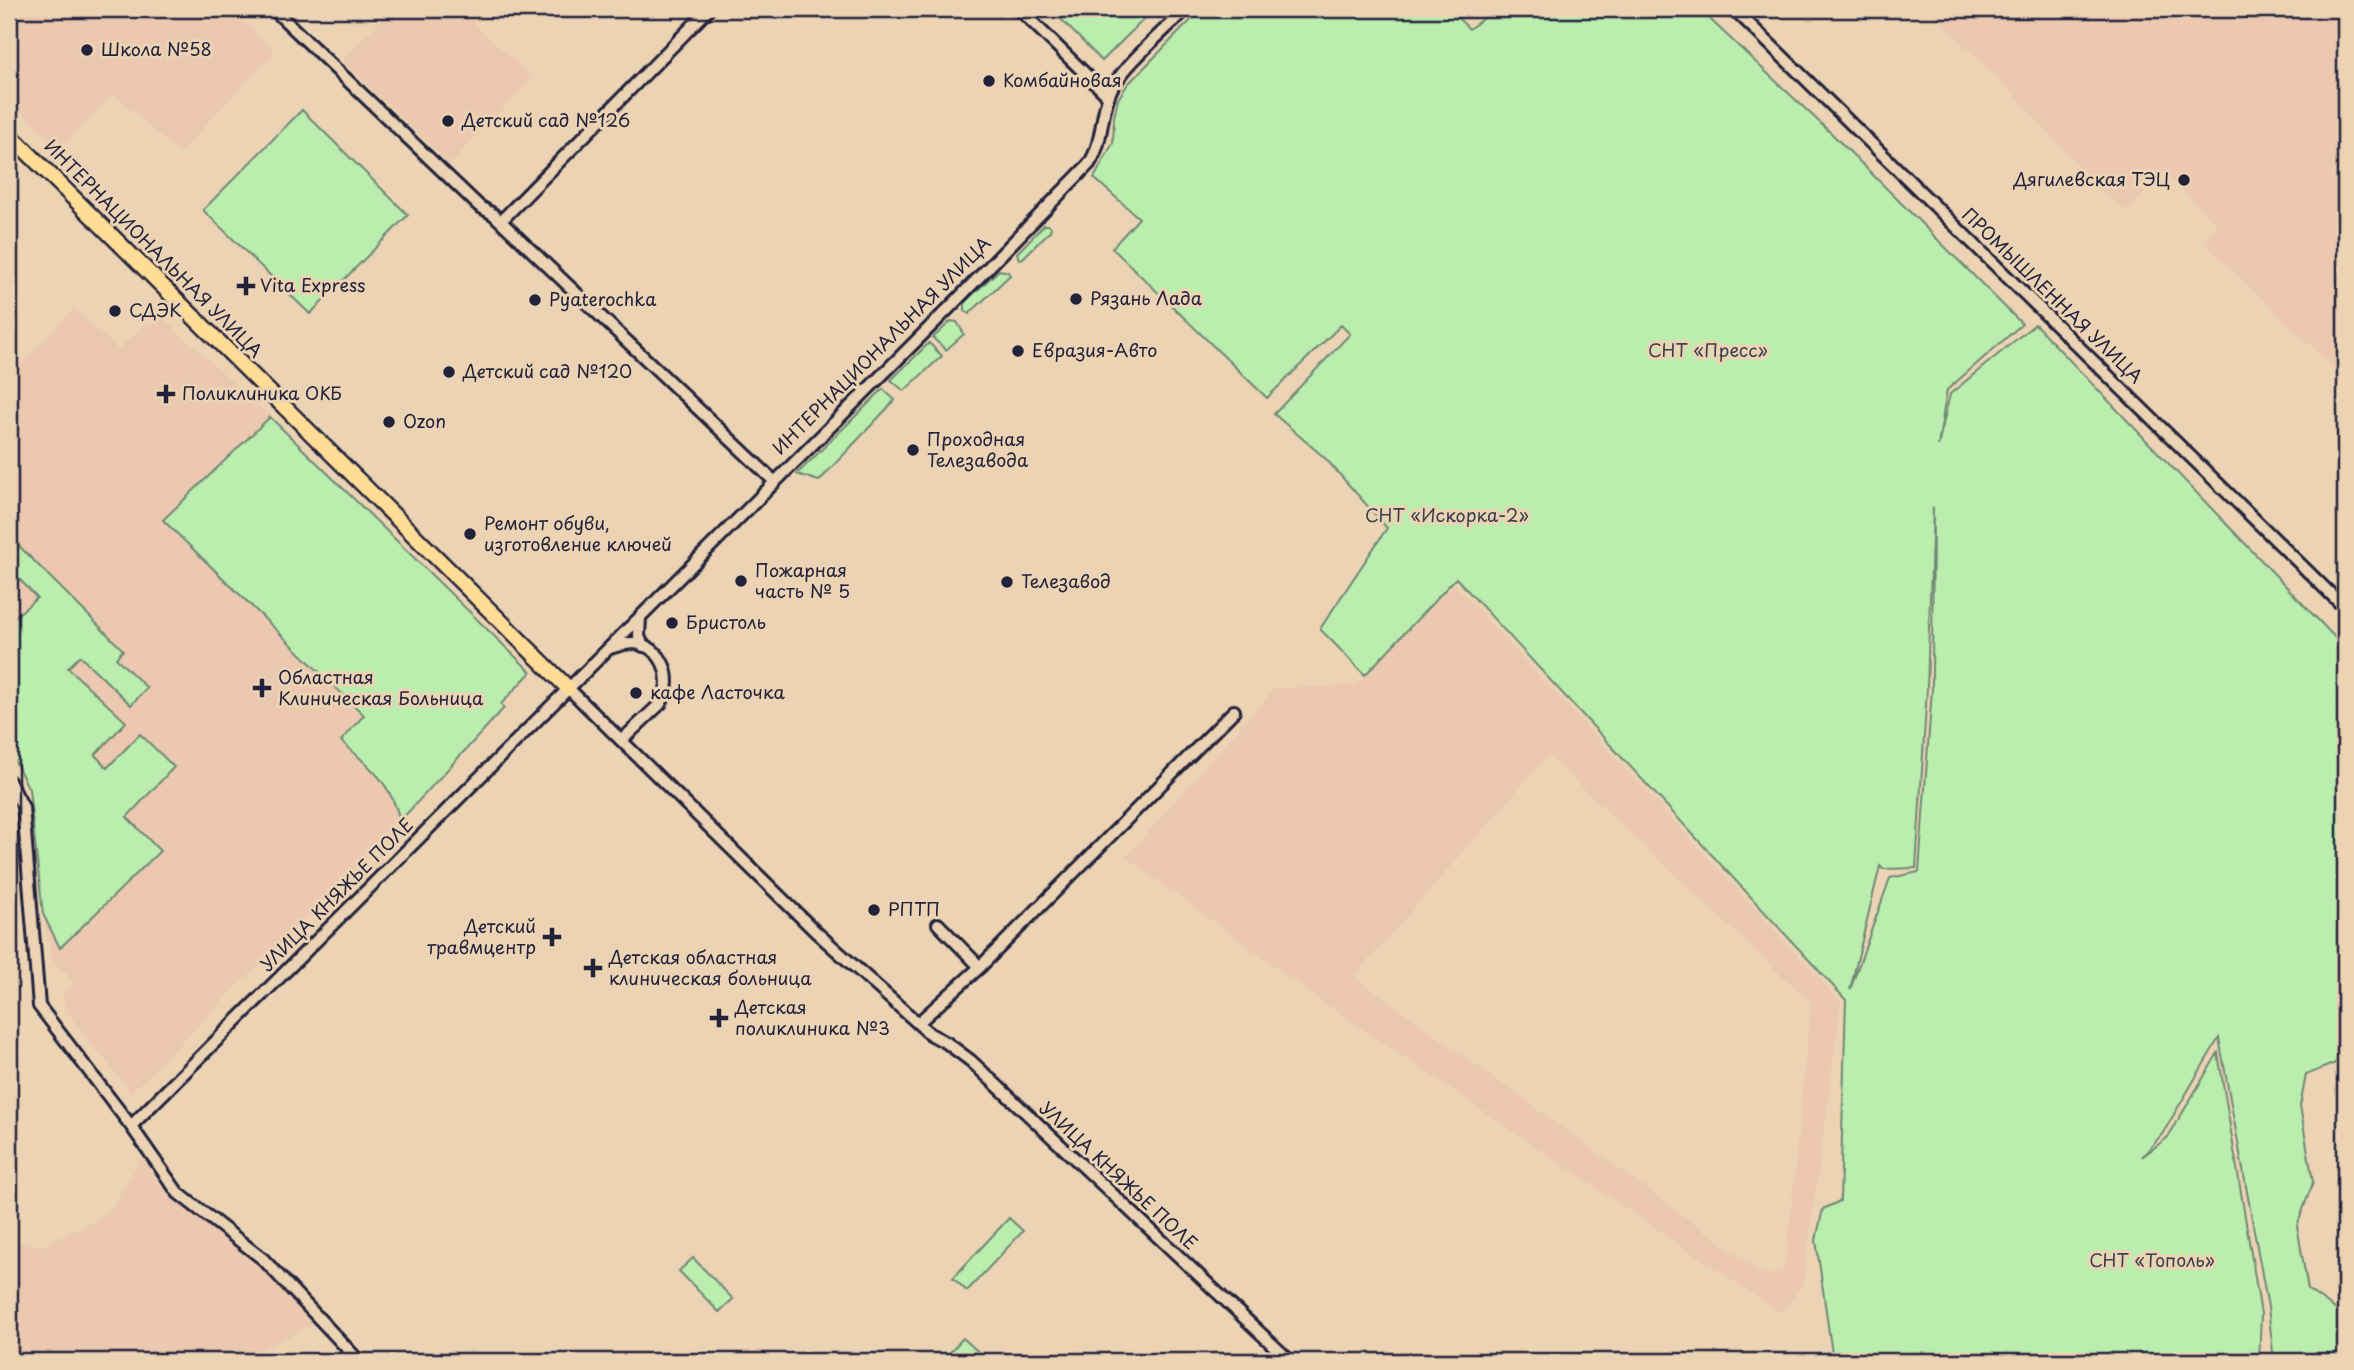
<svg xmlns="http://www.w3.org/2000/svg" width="2354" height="1370" font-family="'Playpen Sans',sans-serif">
  <rect width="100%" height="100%" fill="#ebd3b4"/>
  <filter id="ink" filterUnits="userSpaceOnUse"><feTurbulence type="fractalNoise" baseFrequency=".0143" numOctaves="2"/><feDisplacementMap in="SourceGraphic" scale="14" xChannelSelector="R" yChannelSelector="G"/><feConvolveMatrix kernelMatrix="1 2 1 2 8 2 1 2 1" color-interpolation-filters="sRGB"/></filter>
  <g filter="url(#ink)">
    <path fill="#ebc8af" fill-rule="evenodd" d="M 9,9 L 231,9 L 275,52 L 179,153 L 114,94 L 59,149 L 9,99 Z
      M 392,9 L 459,9 L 532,78 L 450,164 L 342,61 Z
      M 1928,9 L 2345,9 L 2345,379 L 2204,242 L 2218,226 L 2164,172 L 2127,211 L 2102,191 L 2011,91 Z
      M 74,309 L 118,350 L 146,323 L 150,327 L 161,316 L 270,417 L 531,672 L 501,704 L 504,708 L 360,864 L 131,1092 L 67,1012 L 62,996 L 75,983 L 52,959 L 43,914 L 29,789 L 9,750 L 9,377 Z
      M 1454,584 L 1841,1002 L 1803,1284 L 1781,1313 L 1326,1004 L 1126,857 L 1275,688 L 1355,686 ZM 1548,755 L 1811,1003 L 1786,1261 L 1782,1272 L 1771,1275 L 1759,1271 L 1354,976 Z
      M 141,1158 L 169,1195 L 251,1258 L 315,1324 L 235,1361 L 9,1361 L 9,1242 L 43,1246 L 109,1214 Z"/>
    <path fill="#bbeeae" stroke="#6e8874" stroke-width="2" fill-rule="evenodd" d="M 1051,9 L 1154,9 L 1102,61 Z
      M 1202,9 L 1449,9 L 1469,29 L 1496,9 L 1593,9 L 1599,13 L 1606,9 L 1699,9 L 1832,134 L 2022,324 L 1947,390 L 1938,446 L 1950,394 L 2035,324 L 2345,648 L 2345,1059 L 2306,1075 L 2300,1106 L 2313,1182 L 2297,1226 L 2308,1290 L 2342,1314 L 2345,1361 L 2274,1361 L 2268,1307 L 2219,1038 L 2163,1133 L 2142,1157 L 2168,1137 L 2218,1053 L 2261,1314 L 2259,1361 L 1833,1361 L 1816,1240 L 1823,1209 L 1840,1201 L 1846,1000 L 1456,578 L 1365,675 L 1320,629 L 1387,528 L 1326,459 L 1274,414 L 1350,334 L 1341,325 L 1267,398 L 1112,248 L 1139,218 L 1094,178 L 1113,143 L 1114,117 L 1118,99 L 1128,84 ZM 1933,507 L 1932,689 L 1919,872 L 1890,878 L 1850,990 L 1880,866 L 1883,869 L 1916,868 L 1927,688 Z
      M 302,110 L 408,215 L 310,314 L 203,210 Z
      M 1044,225 L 1048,225 L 1051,227 L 1050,231 L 1023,258 L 1019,259 L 1017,253 Z
      M 999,270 L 1008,272 L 1010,275 L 969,314 L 965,311 L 965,302 Z
      M 951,321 L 957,322 L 964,334 L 946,350 L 933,338 Z
      M 929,343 L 942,356 L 904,391 L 891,380 Z
      M 883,389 L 895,400 L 819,481 L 797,474 Z
      M 270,417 L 531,672 L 501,704 L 504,708 L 400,821 C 391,782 370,767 341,741 L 364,715 L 163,520 Z
      M 9,536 L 123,650 L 116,658 L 147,688 L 131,705 L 80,656 L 68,668 L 126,722 L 95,755 L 107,768 L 140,734 L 174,767 L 127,817 L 160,851 L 60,948 L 43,914 L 29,789 L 9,750 L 9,622 L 37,598 L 9,568 Z
      M 1009,1218 L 1023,1231 L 967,1291 L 953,1278 Z
      M 693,1258 L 733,1299 L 719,1312 L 679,1271 Z
      M 963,1338 L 986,1359 L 984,1361 L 942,1361 Z"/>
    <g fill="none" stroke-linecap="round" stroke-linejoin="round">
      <defs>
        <path id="minor" d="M 273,9 L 479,206 L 493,214 L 774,481
          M 1019,9 L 1108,96
          M 1734,9 L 2345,608
          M 501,221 L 709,9
          M 640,617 L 639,636 L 643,646
          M 610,648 C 617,646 625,643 633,643 C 663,645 676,680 660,704 L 622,740
          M 568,688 L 816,932 L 930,1034 L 947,1043 L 971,1061 L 1290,1361
          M 9,781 L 23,807 L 39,1006 L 131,1126 L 178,1193 L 263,1259 L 359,1361
          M 938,924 L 980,967
          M 918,1023 L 980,967 L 1234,711
          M 131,1126 L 951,306 L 1089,164 C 1103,143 1100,118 1109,95 C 1117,71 1166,29 1186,9"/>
        <path id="major" d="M 9,134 L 568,688"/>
      </defs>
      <use href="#minor" stroke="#22223b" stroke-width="16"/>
      <use href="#major" stroke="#22223b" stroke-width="19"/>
      <use href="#minor" stroke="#ebd3b4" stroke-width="10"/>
      <use href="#major" stroke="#ffdd96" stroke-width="14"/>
    </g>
  </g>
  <g fill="#22223b" stroke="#ebd3b4" stroke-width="2.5">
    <circle cx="87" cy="50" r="7"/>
    <circle cx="989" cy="81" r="7"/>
    <circle cx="448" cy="121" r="7"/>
    <circle cx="2184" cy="180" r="7"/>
    <path d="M242.5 275.5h7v7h7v7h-7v7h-7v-7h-7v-7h7z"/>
    <circle cx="1076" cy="299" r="7"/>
    <circle cx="535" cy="300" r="7"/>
    <circle cx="115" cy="311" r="7"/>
    <circle cx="1018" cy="351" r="7"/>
    <circle cx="449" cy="372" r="7"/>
    <path d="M162.5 383.5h7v7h7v7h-7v7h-7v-7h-7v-7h7z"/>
    <circle cx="389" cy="422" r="7"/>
    <circle cx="913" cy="450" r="7"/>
    <circle cx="470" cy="534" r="7"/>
    <circle cx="741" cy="581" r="7"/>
    <circle cx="1007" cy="582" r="7"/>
    <circle cx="672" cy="623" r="7"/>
    <path d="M258.5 677.5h7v7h7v7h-7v7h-7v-7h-7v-7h7z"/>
    <circle cx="636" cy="693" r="7"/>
    <circle cx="874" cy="910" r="7"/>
    <path d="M548.5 926.5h7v7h7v7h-7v7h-7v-7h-7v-7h7z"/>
    <path d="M589.5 957.5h7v7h7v7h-7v7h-7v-7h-7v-7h7z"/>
    <path d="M715.5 1007.5h7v7h7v7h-7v7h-7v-7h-7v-7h7z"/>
  </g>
  <g text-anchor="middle" stroke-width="6" stroke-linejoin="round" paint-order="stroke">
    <g font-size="18" fill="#22223b" stroke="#ebd3b4" text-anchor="start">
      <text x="101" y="56">Школа №58</text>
      <text x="1003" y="87">Комбайновая</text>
      <text x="462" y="127">Детский сад №126</text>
      <text x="2170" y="186" text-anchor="end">Дягилевская ТЭЦ</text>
      <text x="260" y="292">Vita Express</text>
      <text x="1090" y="305">Рязань Лада</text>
      <text x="549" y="306">Pyaterochka</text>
      <text x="129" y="317">СДЭК</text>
      <text x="1032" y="357">Евразия-Авто</text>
      <text x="463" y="378">Детский сад №120</text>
      <text x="182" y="400">Поликлиника ОКБ</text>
      <text x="403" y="428">Ozon</text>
      <text x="927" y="446">Проходная<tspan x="927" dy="21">Телезавода</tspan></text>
      <text x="484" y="530">Ремонт обуви,<tspan x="484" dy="21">изготовление ключей</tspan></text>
      <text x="755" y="577">Пожарная<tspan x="755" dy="21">часть № 5</tspan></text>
      <text x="1021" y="588">Телезавод</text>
      <text x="686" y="629">Бристоль</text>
      <text x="278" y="684">Областная<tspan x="278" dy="21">Клиническая Больница</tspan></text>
      <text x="650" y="699">кафе Ласточка</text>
      <text x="888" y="916">РПТП</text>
      <text x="536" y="933" text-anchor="end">Детский<tspan x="536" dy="21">травмцентр</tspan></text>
      <text x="609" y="964">Детская областная<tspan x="609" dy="21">клиническая больница</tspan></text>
      <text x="735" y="1014">Детская<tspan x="735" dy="21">поликлиника №3</tspan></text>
    </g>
    <g font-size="18" fill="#22223b" stroke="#ebd3b4">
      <text transform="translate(153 249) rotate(45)" y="6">ИНТЕРНАЦИОНАЛЬНАЯ УЛИЦА</text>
      <text transform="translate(2052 296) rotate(44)" y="6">ПРОМЫШЛЕННАЯ УЛИЦА</text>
      <text transform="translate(882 346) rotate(-45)" y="6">ИНТЕРНАЦИОНАЛЬНАЯ УЛИЦА</text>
      <text transform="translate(337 895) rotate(-45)" y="6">УЛИЦА КНЯЖЬЕ ПОЛЕ</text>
      <text transform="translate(1118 1176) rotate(43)" y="6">УЛИЦА КНЯЖЬЕ ПОЛЕ</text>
    </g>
    <g font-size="18" fill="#39414c" stroke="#ebd3b4">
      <text x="1708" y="357">СНТ «Пресс»</text>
      <text x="1447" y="522">СНТ «Искорка-2»</text>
      <text x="2152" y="1267">СНТ «Тополь»</text>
    </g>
  </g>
  <rect width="2354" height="1370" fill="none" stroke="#ebd3b4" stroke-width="35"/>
  <rect x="18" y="18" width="2319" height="1335" fill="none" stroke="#22223b" stroke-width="2.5" filter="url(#ink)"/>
</svg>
